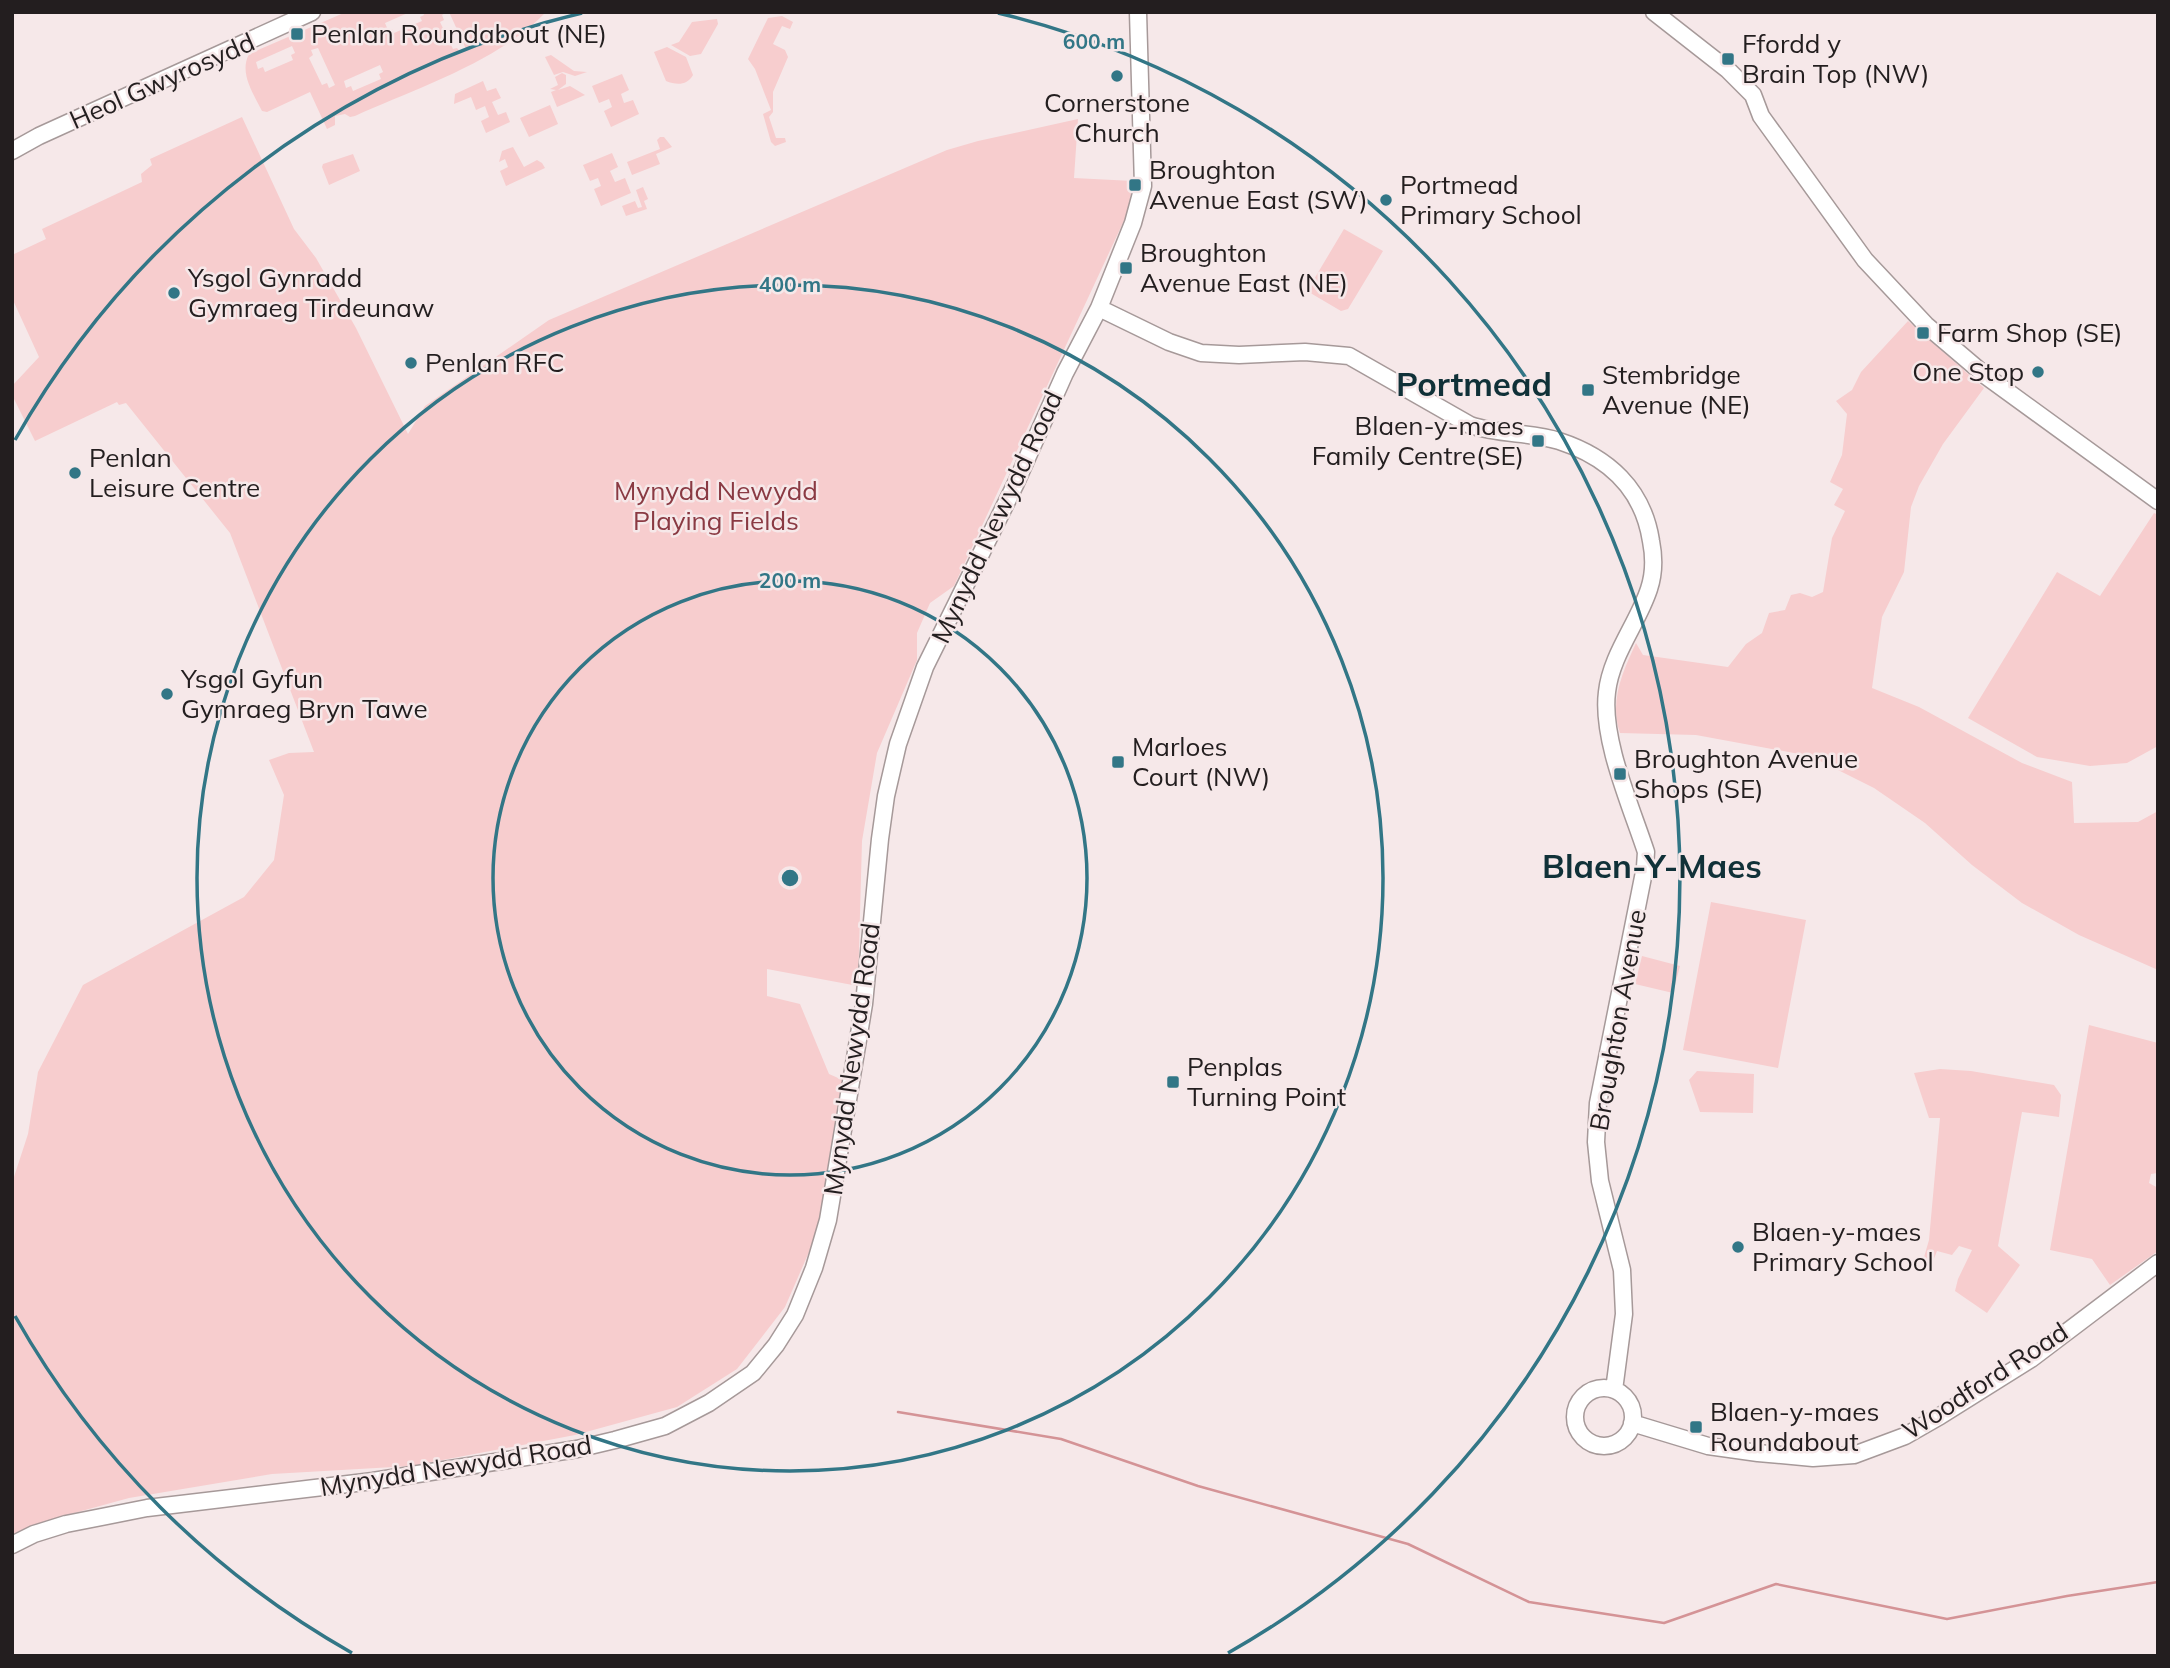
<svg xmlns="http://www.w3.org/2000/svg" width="2170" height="1668" font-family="Mulish,sans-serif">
  <rect width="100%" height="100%" fill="#f6e8e9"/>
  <path fill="#f7cdce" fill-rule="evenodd" d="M 346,12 L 384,14 L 410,12 L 385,23 L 388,30 L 392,29 L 394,33 L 422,21 L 420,17 L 424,15 L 423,12 L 447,12 L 442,15 L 444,20 L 440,22 L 453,49 L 457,48 L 460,52 L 466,49 L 449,12 L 546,12 C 498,62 417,88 355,116 L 350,117 L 345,114 L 335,116 L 335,125 L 327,129 L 310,92 L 267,112 L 262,111 C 253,93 239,73 249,54 ZM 292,46 L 295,53 L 291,55 L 293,60 L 265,72 L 263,67 L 258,69 L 256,62 ZM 318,48 L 335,85 L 329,88 L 327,83 L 322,85 L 309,58 L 313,55 L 311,50 ZM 380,65 L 383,72 L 379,74 L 381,79 L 353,91 L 351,86 L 346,88 L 344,81 Z
    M 782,16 L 793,22 L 790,29 L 782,26 L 773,44 L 785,50 L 788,57 L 773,92 L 773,112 L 769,117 L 776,138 L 785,138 L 786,142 L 775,146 L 771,142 L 763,114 L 771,110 L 755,69 L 748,59 L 768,18 Z
    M 717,19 L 718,24 L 701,54 L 690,56 L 671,45 L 679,42 L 692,22 Z
    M 667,47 L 686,57 L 693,75 C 687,86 676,85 666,81 L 654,52 Z
    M 551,55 L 574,71 L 587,72 L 575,76 L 563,72 L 554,75 L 545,57 Z
    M 562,73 L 566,75 L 566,84 L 558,90 L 570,86 L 585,95 L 557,107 L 551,92 L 556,90 L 550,89 L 558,85 L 555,77 Z
    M 622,74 L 629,90 L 621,94 L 624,103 L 633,100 L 639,114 L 611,127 L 604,111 L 612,107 L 609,99 L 599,103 L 592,86 Z
    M 483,81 L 487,91 L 496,88 L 501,98 L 492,102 L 498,115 L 506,112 L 510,122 L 486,133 L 481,121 L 489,117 L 485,106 L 476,110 L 471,97 L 454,104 L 455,94 Z
    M 550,105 L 558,124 L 529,137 L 520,118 Z
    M 242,117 L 294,229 L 316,258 L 356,328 L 408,434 L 425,406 L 549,320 L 947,150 L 978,141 L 1078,119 L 1074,178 L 1133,181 L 1128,212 L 954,586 L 930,603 L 917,633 L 917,660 L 877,753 L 862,841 L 858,986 L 767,969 L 767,996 L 800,1004 L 829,1074 L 845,1081 L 819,1229 L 785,1307 L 737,1369 L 677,1407 L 575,1435 L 411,1466 L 272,1474 L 129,1498 L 45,1521 L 12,1534 L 12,1183 L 28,1134 L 38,1072 L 83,985 L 244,897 L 274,860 L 284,795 L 269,760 L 289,753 L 314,752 L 230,533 L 126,403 L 119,405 L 117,402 L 35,441 L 12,395 L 12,386 L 39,357 L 12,298 L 12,255 L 46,239 L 42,229 L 142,182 L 141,174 L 152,165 L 150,159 Z
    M 660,137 L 664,137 L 672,147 L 656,154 L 660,164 L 632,175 L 627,162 L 660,149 L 657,140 Z
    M 513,147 L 524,167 L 537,160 L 542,163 L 545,168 L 506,186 L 500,171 L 508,167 L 505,159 L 499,162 L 502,151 Z
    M 612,153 L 618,167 L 610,171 L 615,182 L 625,178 L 631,193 L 601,206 L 594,189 L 601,186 L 598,178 L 590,181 L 583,165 Z
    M 353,154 L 360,171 L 329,185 L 322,167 L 323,164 Z
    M 643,187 L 648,199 L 644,201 L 647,209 L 626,216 L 622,206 L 635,201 L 638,208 L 642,207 L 636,190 Z
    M 1344,229 L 1383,251 L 1348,309 L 1341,311 L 1307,291 Z
    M 1908,321 L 1984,388 L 1943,444 L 1919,486 L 1911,507 L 1904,572 L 1882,617 L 1872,688 L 1919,707 L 2022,763 L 2072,782 L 2074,823 L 2138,822 L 2158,811 L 2158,970 L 2079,935 L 2022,903 L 1972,865 L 1925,823 L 1874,788 L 1810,756 L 1696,735 L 1620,733 C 1609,701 1623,671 1636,643 L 1643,655 L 1728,667 L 1746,644 L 1762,633 L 1769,613 L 1785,610 L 1791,595 L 1800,593 L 1812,597 L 1823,592 L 1832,538 L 1845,511 L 1834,505 L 1843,489 L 1830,482 L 1842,455 L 1847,414 L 1836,401 L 1852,390 L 1861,372 Z
    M 2154,513 L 2158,515 L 2158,746 L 2127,763 L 2090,766 L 2037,757 L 1968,718 L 2057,572 L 2100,596 Z
    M 1711,902 L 1806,920 L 1778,1068 L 1683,1050 Z
    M 1642,956 L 1680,966 L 1673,993 L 1635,984 Z
    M 2089,1025 L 2158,1043 L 2158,1173 L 2151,1174 L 2149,1183 L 2158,1188 L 2158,1251 L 2110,1285 L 2092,1259 L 2050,1250 Z
    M 1940,1069 L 1971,1071 L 2054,1085 L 2061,1095 L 2059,1117 L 2022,1112 L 1998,1246 L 2020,1265 L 1987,1313 L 1955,1291 L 1958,1279 L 1972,1250 L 1959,1246 L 1952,1255 L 1937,1251 L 1931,1266 L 1922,1264 L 1929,1240 L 1940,1118 L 1929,1118 L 1914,1073 Z
    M 1697,1071 L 1754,1074 L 1753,1113 L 1700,1112 L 1689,1080 Z"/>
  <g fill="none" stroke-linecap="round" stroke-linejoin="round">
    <path stroke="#d49396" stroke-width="2.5" d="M 898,1412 L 1061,1439 L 1198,1486 L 1408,1544 L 1529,1602 L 1664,1623 L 1776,1584 L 1947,1619 L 2067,1596 L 2158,1582"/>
    <defs>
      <path id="secondary" d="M 1654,12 L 1728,70 L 1753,95 L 1761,116 L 1865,260 L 1926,325 L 1986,376 L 2158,501
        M 12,151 L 39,136 L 312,12
        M 1099,308 L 1169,342 L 1201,353 L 1239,355 L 1305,352 L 1349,356 L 1470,425 C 1499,435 1531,432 1559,441 C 1608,457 1643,489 1651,541 C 1654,556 1654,574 1649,589 C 1638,623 1611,655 1607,692 C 1601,739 1631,806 1646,852 L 1645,867 L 1598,1103 L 1596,1142 L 1600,1181 L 1622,1270 L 1624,1314 L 1614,1390
        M1575 1417a29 29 0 1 1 58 0a29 29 0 1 1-58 0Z
        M 1632,1423 L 1708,1446 L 1758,1453 L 1813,1458 L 1854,1455 L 1905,1436 L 1940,1416 L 2031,1359 L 2158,1263
        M 12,1545 L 34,1534 L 66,1524 L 147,1508 L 373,1481 L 577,1449 L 615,1440 L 665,1426 L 709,1403 L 753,1373 L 776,1345 L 795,1315 L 814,1268 L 828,1220 L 864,1004 L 880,839 L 886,796 L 898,744 L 925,667 L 1016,483 L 1065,373 L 1099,308 L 1133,223 L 1143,186 L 1138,12"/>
    </defs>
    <use href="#secondary" stroke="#a69999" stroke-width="19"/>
    <use href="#secondary" stroke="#fff" stroke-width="16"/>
  </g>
  <g fill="none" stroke="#327686" stroke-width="3.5">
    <circle cx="790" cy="878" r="297"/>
    <circle cx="790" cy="878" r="593"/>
    <path d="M352 1653A890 890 0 0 1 15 1316M15 440A890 890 0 0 1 582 13M998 13A890 890 0 0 1 1228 1653"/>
  </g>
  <g fill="#327686" stroke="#f6e8e9" stroke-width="2.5">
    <rect x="290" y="27" width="14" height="14" rx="3.5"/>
    <rect x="1721" y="52" width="14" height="14" rx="3.5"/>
    <circle cx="1117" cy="76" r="7"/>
    <rect x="1128" y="178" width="14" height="14" rx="3.5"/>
    <circle cx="1386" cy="200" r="7"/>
    <rect x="1119" y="261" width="14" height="14" rx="3.5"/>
    <circle cx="174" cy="293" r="7"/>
    <rect x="1916" y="326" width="14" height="14" rx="3.5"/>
    <circle cx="411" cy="363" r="7"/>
    <circle cx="2038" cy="372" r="7"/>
    <rect x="1581" y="383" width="14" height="14" rx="3.5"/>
    <rect x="1531" y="434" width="14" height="14" rx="3.5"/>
    <circle cx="75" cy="473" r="7"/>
    <circle cx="167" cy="694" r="7"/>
    <rect x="1111" y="755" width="14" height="14" rx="3.5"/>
    <rect x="1613" y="767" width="14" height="14" rx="3.5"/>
    <rect x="1166" y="1075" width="14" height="14" rx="3.5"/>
    <circle cx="1738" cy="1247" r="7"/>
    <rect x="1689" y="1420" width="14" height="14" rx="3.5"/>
  </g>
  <g text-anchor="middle" stroke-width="5" stroke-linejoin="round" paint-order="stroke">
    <g font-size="26" fill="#231e1f" stroke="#f6e8e9" text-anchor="start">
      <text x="311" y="43">Penlan Roundabout (NE)</text>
      <text x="1742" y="53">Ffordd y<tspan x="1742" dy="30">Brain Top (NW)</tspan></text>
      <text x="1117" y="112" text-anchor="middle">Cornerstone<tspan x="1117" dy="30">Church</tspan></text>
      <text x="1149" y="179">Broughton<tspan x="1149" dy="30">Avenue East (SW)</tspan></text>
      <text x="1400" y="194">Portmead<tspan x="1400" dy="30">Primary School</tspan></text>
      <text x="1140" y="262">Broughton<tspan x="1140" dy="30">Avenue East (NE)</tspan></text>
      <text x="188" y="287">Ysgol Gynradd<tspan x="188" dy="30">Gymraeg Tirdeunaw</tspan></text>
      <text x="1937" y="342">Farm Shop (SE)</text>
      <text x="425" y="372">Penlan RFC</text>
      <text x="2024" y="381" text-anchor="end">One Stop</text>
      <text x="1602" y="384">Stembridge<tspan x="1602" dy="30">Avenue (NE)</tspan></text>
      <text x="1524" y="435" text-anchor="end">Blaen-y-maes<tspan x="1524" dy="30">Family Centre(SE)</tspan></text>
      <text x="89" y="467">Penlan<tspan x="89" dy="30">Leisure Centre</tspan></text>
      <text x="181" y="688">Ysgol Gyfun<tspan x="181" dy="30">Gymraeg Bryn Tawe</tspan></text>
      <text x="1132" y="756">Marloes<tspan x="1132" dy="30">Court (NW)</tspan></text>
      <text x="1634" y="768">Broughton Avenue<tspan x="1634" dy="30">Shops (SE)</tspan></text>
      <text x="1187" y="1076">Penplas<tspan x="1187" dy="30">Turning Point</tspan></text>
      <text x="1752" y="1241">Blaen-y-maes<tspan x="1752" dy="30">Primary School</tspan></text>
      <text x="1710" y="1421">Blaen-y-maes<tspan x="1710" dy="30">Roundabout</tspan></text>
    </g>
    <g font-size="26" fill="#231e1f" stroke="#f6e8e9">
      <text transform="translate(162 81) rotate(-24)" y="9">Heol Gwyrosydd</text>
      <text transform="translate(997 517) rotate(-65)" y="9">Mynydd Newydd Road</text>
      <text transform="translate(1618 1020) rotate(-80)" y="9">Broughton Avenue</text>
      <text transform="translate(852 1059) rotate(-82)" y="9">Mynydd Newydd Road</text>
      <text transform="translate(1985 1381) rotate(-33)" y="9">Woodford Road</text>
      <text transform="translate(456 1466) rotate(-9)" y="9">Mynydd Newydd Road</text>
    </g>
    <g font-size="26" fill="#8a3a43" stroke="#f6e8e9">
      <text x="716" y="500">Mynydd Newydd<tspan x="716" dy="30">Playing Fields</tspan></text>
    </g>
    <g font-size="33" font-weight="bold" fill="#103138" stroke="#f6e8e9">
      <text x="1474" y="396">Portmead</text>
      <text x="1652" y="878">Blaen-Y-Maes</text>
    </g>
  </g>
  <circle cx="790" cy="878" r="10" fill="#327686" stroke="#f6e8e9" stroke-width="3.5"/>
  <g font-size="21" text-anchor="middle" font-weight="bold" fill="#327686" stroke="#f6e8e9" stroke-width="5" stroke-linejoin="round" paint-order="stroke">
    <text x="1094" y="49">600 m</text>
    <text x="790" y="292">400 m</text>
    <text x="790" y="588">200 m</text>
  </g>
  <rect width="2170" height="1668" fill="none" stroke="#231e1f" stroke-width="28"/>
</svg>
